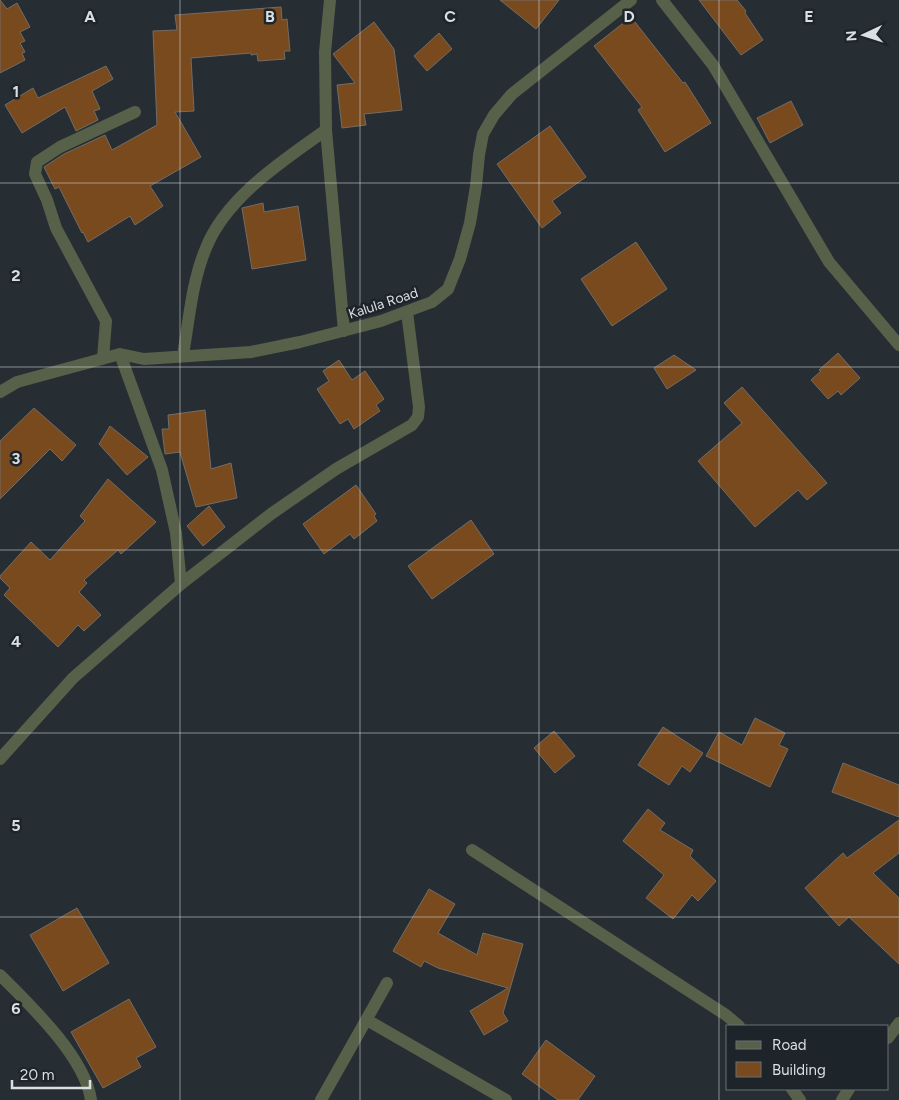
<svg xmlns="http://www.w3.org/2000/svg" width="899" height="1100" font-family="Figtree,sans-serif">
  <rect width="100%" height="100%" fill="#262e34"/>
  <path fill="#784a1d" stroke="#756c65" d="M 0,0 L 7,9 L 17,3 L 30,27 L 20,32 L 25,41 L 20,43 L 25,52 L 22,53 L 25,60 L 0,73 Z
    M 500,0 L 559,0 L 536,29 Z
    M 699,0 L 737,0 L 746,11 L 745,13 L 763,40 L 741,55 Z
    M 281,7 L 282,20 L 287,19 L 290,51 L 284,51 L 285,59 L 258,61 L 257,54 L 251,55 L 251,53 L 191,58 L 194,111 L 175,112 L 201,157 L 150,186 L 163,206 L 135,225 L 130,216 L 88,242 L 83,232 L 82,233 L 59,187 L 55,189 L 44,167 L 64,154 L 105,135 L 112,150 L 157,125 L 153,31 L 177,30 L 175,15 Z
    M 631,17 L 683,83 L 685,82 L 711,123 L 665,152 L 638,110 L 642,107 L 594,46 Z
    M 374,22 L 394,49 L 402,110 L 364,114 L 366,125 L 342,128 L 337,85 L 355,83 L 333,54 Z
    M 439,33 L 452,49 L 427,71 L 414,56 Z
    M 106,66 L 113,79 L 92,91 L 100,109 L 94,111 L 98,120 L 76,131 L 65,107 L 22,133 L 5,105 L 33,88 L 38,98 Z
    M 791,101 L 803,125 L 770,143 L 757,118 Z
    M 550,126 L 586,177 L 552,201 L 561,213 L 542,228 L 497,164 Z
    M 263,203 L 264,212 L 298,206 L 306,260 L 252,269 L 242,208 Z
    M 636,242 L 667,289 L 612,326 L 581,279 Z
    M 838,353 L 860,378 L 841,395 L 838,391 L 828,399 L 811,380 L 821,371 L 819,370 Z
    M 674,355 L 696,370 L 667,389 L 654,368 Z
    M 339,360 L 352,380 L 365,371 L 384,399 L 376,405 L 380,411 L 354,429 L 348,419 L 340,424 L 317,389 L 329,381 L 323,371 Z
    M 742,387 L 827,483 L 807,500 L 798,490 L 755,527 L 698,461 L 742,423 L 724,403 Z
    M 34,408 L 76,445 L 62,461 L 50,449 L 0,499 L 0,441 Z
    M 205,410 L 211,469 L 231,463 L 237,498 L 196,507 L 180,452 L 165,454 L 162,429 L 169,429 L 168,415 Z
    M 110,426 L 148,457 L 127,475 L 99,444 Z
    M 108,479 L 156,522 L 121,554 L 118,550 L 84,580 L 87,583 L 79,592 L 101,615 L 84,631 L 78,625 L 58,647 L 4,595 L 10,588 L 0,578 L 0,576 L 31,542 L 50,560 L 85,521 L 80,516 Z
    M 356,485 L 376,514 L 374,516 L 377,521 L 354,539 L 350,534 L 324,554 L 303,524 Z
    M 209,506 L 225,527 L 203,546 L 187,526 Z
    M 471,520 L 494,554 L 432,599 L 408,566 Z
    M 755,718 L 785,733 L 779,745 L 788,749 L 770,787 L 706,756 L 719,732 L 742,745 Z
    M 663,727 L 703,753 L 690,772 L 682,766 L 669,785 L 638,765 Z
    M 554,731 L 575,756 L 555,773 L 534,748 Z
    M 843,763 L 899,785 L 899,817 L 832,792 Z
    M 648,809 L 665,823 L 660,830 L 693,850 L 690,856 L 716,881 L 698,901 L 692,895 L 673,919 L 646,898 L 664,875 L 623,841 Z
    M 899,820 L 899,853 L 873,873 L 899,898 L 899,964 L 849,917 L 839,926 L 805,888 L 843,853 L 847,858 Z
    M 429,889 L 455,904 L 438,933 L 477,955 L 483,933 L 523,944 L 503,1013 L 508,1021 L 484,1035 L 470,1011 L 508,988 L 438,968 L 424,961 L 421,967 L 393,951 Z
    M 77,908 L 109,963 L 63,991 L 30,935 Z
    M 129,999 L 156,1047 L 136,1058 L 141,1067 L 103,1088 L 71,1032 Z
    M 546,1040 L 595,1076 L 578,1100 L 558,1100 L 522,1074 Z"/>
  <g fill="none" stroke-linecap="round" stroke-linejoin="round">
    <path stroke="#576149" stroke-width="12" d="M 330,0 L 325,52 L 326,130 L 344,331
      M 662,0 L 713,65 L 829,262 L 899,345
      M 120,354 L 162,470 L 176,533 L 181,584
      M 183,355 C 189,320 192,281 206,248 C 226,197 284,160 326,130
      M 103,358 L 106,321 L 56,228 L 47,200 L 35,174 L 37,162 L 60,147 L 135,112
      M 0,392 L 17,382 L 120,354 L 144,359 L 251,352 L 300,342 L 381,321 L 432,302 L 448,289 L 460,259 L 470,223 L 476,186 L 479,155 L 483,134 L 494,115 L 512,94 L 631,0
      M 0,759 L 73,678 L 181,584 L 271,514 L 336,469 L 412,425 L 418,417 L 419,407 L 407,312
      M 472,850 L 726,1015 L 739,1026
      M 0,975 C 30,1005 85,1057 91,1100
      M 367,1020 L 506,1100
      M 888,1038 L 899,1023
      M 792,1089 L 800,1100
      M 321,1100 L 387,983
      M 842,1100 L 849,1089"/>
  </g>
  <path fill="none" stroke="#dadfe3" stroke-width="1" stroke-opacity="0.55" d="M 180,0 L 180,1100M 360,0 L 360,1100M 539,0 L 539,1100M 719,0 L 719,1100M 0,183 L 899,183M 0,367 L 899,367M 0,550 L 899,550M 0,733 L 899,733M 0,917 L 899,917"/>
  <g text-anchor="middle" stroke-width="5" stroke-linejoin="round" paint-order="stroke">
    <g font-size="14" fill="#dadfe3" stroke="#1d242a">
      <text transform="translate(383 303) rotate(-18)" y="5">Kalula Road</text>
    </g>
  </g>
  <g font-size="16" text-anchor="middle" font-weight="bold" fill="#dadfe3" stroke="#1d242a" stroke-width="5" stroke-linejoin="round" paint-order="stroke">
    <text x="90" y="22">A</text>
    <text x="270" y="22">B</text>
    <text x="450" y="22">C</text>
    <text x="629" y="22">D</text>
    <text x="809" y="22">E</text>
    <text x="16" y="97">1</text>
    <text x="16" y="281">2</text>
    <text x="16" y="464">3</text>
    <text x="16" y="647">4</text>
    <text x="16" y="831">5</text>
    <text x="16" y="1014">6</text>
  </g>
  <rect x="726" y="1025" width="162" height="65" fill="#1d242a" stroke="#696f74"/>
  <rect x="736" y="1041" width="25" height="8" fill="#576149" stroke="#696f74"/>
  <text x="772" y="1050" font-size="15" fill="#dadfe3">Road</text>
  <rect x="736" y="1062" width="25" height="15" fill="#784a1d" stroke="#696f74"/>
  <text x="772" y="1075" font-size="15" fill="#dadfe3">Building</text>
  <g transform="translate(864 35) rotate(266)" stroke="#1d242a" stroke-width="4" paint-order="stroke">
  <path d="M0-4L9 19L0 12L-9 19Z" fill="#dadfe3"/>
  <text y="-8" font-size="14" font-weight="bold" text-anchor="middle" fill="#dadfe3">N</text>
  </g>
  <path d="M12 1080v8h78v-8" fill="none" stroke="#dadfe3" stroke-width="2.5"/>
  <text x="20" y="1080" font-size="15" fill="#dadfe3" stroke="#1d242a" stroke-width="4" paint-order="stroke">20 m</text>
</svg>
